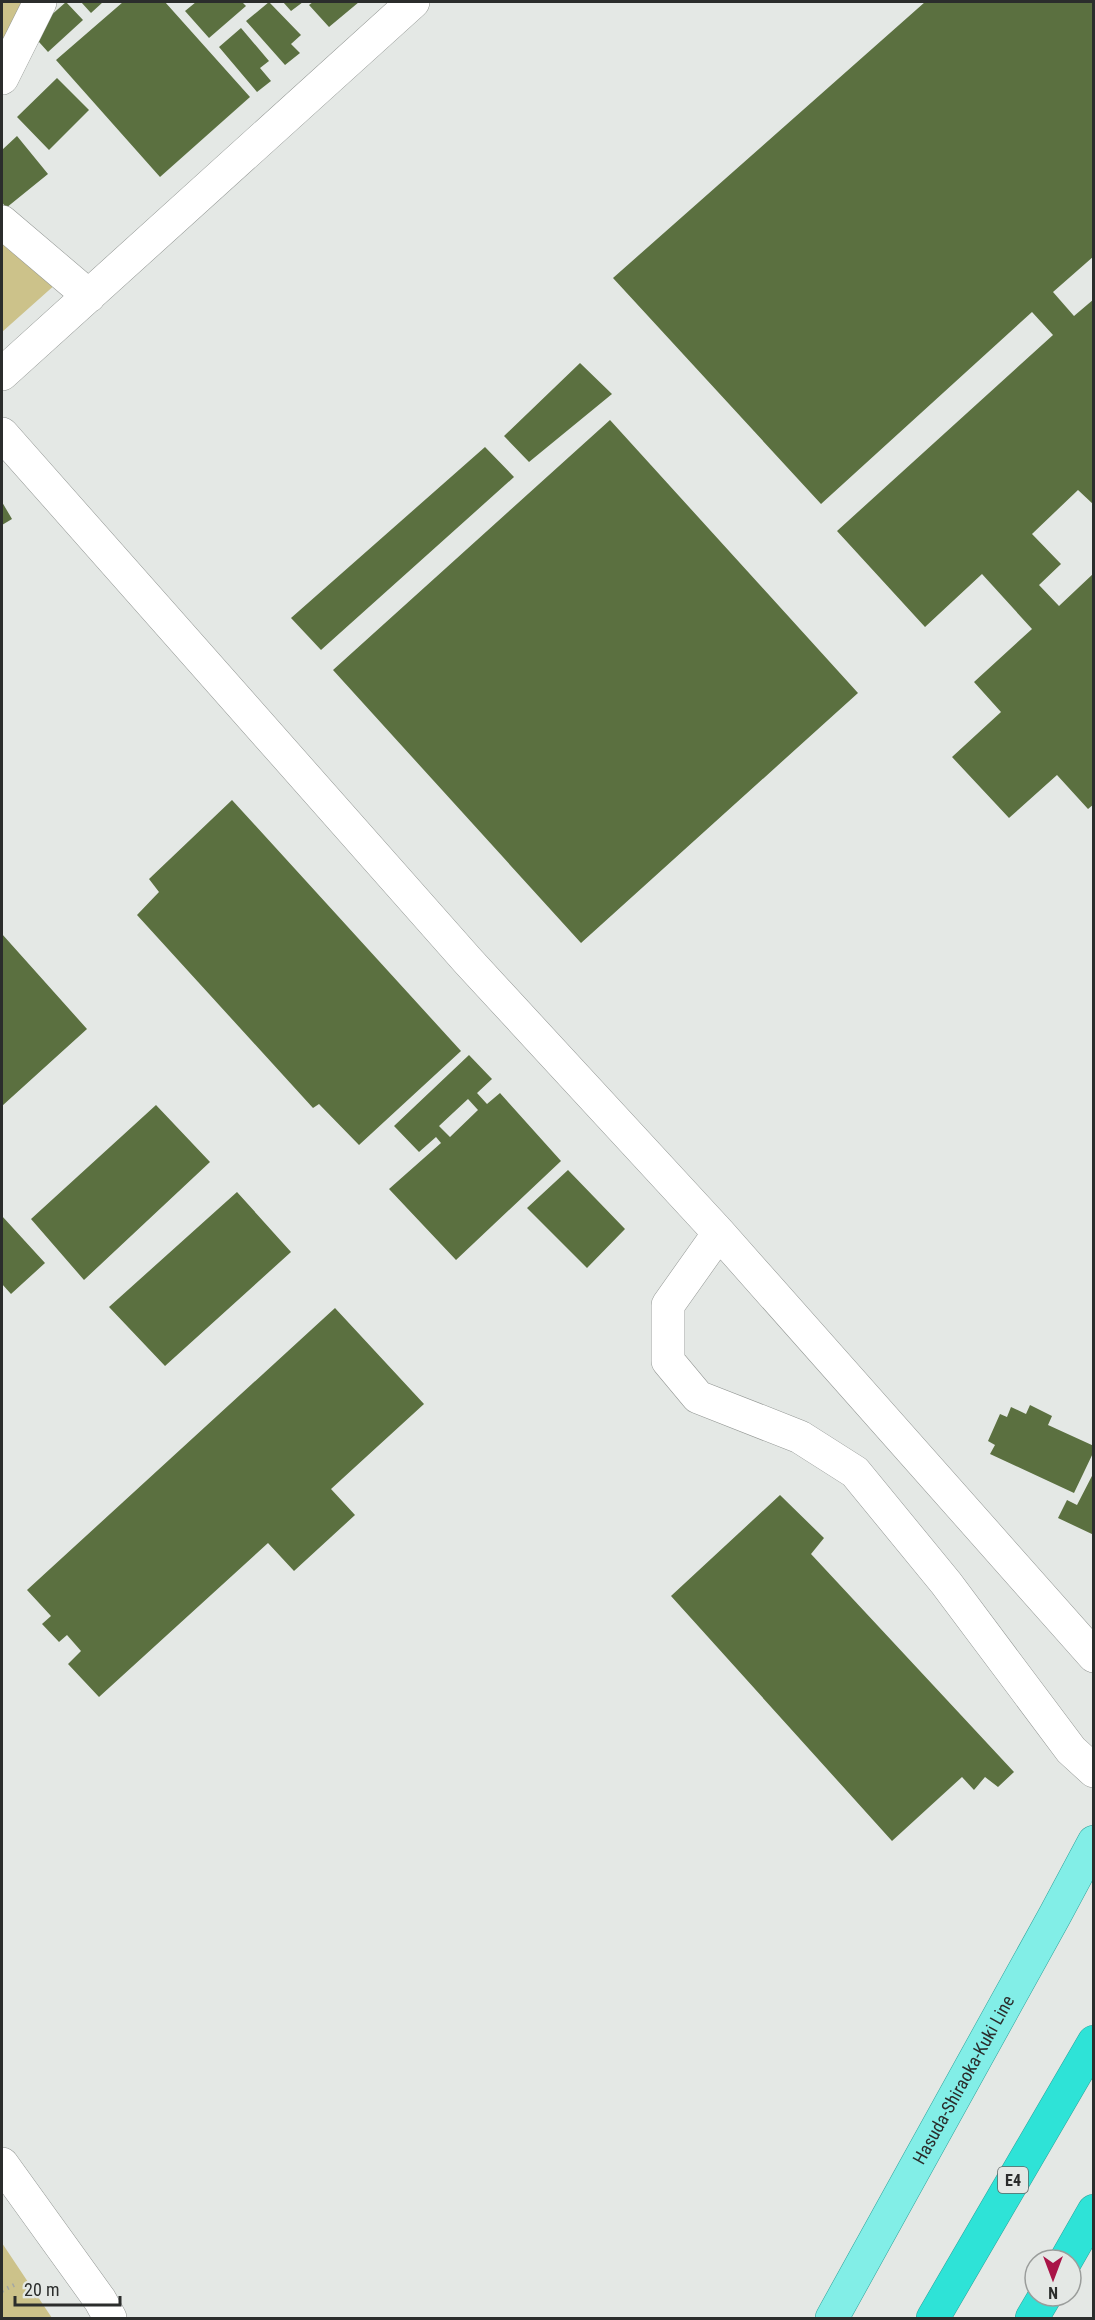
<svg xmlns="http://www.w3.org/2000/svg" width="1095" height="2320" font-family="'Roboto Condensed',sans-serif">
  <rect width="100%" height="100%" fill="#e4e8e5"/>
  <path fill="#ccc28a" d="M 2,2 L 24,2 L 2,62 Z
    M 2,239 L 57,283 L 2,332 Z
    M 2,2243 L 52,2318 L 2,2318 Z"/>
  <path fill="#5b7040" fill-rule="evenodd" d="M 66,2 L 83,20 L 48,52 L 31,33 Z
    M 81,2 L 103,2 L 91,13 Z
    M 123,2 L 165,2 L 250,97 L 160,177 L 56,60 Z
    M 196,2 L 242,2 L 246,6 L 209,38 L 185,11 Z
    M 269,2 L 301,35 L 291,44 L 300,53 L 285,65 L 246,21 Z
    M 283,2 L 303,2 L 291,11 Z
    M 313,2 L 359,2 L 329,27 L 309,5 Z
    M 925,2 L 1094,2 L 1094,256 L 1053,292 L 1074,316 L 1094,299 L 1094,505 L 1078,490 L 1032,534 L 1061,564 L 1039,585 L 1059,606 L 1094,573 L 1094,804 L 1088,809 L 1057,775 L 1009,818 L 952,757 L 1001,712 L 974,682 L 1032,629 L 982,574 L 925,627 L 837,531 L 1053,335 L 1032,312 L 821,504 L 613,278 Z
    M 241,28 L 269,61 L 260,68 L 271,81 L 257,92 L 219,47 Z
    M 57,78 L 89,110 L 49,150 L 17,117 Z
    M 17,136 L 48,174 L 6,208 L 2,202 L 2,150 Z
    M 580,363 L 612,394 L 529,462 L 504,436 Z
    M 610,420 L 858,693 L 581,943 L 333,670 Z
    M 485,447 L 514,477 L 321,650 L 291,618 Z
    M 2,502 L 12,519 L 2,525 Z
    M 232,800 L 461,1051 L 359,1145 L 319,1104 L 313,1108 L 137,915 L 159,892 L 149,879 Z
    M 2,934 L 87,1029 L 2,1106 Z
    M 469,1055 L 492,1079 L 477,1093 L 487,1104 L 500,1093 L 561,1161 L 456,1260 L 389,1189 L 441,1143 L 436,1137 L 419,1152 L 394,1126 ZM 468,1099 L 478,1110 L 450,1137 L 439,1126 Z
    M 156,1105 L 210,1162 L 84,1280 L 31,1219 Z
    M 568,1170 L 625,1229 L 587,1268 L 527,1208 Z
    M 237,1192 L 291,1252 L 165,1366 L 109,1307 Z
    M 2,1216 L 45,1263 L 11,1294 L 2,1284 Z
    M 335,1308 L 424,1404 L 331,1489 L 355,1515 L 294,1571 L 268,1543 L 99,1697 L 68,1664 L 81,1651 L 67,1635 L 59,1642 L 42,1624 L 51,1616 L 27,1590 Z
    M 1030,1405 L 1052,1416 L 1048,1425 L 1094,1446 L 1094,1451 L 1074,1493 L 990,1454 L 995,1445 L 988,1441 L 1000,1414 L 1007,1417 L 1011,1407 L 1026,1414 Z
    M 1094,1472 L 1094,1535 L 1058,1518 L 1067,1500 L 1077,1505 Z
    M 780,1495 L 824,1538 L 811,1554 L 1014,1772 L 998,1787 L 985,1777 L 974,1790 L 962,1777 L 892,1841 L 671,1596 Z"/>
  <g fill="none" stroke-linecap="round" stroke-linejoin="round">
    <defs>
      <path id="minor" d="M 2,78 L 40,2
        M 2,222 L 89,296
        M 2,374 L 413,2
        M 2,434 L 468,961 L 719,1233 L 1094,1656
        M 719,1233 L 668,1305 L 668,1361 L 698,1397 L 800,1437 L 855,1472 L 946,1583 L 1071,1750 L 1094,1771
        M 2,2164 L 100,2300 L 110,2318"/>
      <g id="major">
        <path id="s1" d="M 832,2318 L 1055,1915 L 1094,1842"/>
      </g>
      <path id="highway" d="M 1066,2260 L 1094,2211
        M 933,2318 L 1094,2042
        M 1032,2318 L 1045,2296"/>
    </defs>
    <use href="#minor" stroke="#939794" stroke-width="34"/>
    <use href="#major" stroke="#2da39b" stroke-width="34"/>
    <use href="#highway" stroke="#2da39b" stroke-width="34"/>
    <path stroke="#a3a6a4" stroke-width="4" stroke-dasharray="1.5 4.5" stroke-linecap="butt" d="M 2,2291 L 16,2284"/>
    <use href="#minor" stroke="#fff" stroke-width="33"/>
    <use href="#major" stroke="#82eee7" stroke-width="33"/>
    <use href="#highway" stroke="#2ee3d7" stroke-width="33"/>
  </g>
  <g text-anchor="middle" stroke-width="6" stroke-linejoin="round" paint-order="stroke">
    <rect fill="#e4e8e5" stroke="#626564" stroke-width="1.5" x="998" y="2167" width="30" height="26" rx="4.5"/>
    <g font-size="16" font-weight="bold" fill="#2b2d2c">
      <text x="1013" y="2186">E4</text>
    </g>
    <g font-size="18" fill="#2b2d2c" stroke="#e4e8e5">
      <text dy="6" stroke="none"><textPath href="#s1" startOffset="272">Hasuda-Shiraoka-Kuki Line</textPath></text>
    </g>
  </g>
  <rect width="1095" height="2320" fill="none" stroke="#2b2d2c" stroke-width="6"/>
  <g transform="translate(1053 2278) rotate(180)"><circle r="28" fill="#e4e8e5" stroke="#9a9d9b" stroke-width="1.5"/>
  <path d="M0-4.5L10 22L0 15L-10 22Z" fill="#a91447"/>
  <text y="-9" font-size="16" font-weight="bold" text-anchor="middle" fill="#2b2d2c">N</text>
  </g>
  <path d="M15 2296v9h105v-9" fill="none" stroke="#2b2d2c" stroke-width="3"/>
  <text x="24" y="2296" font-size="18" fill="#2b2d2c" stroke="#e4e8e5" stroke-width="4.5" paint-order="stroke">20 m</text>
</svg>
